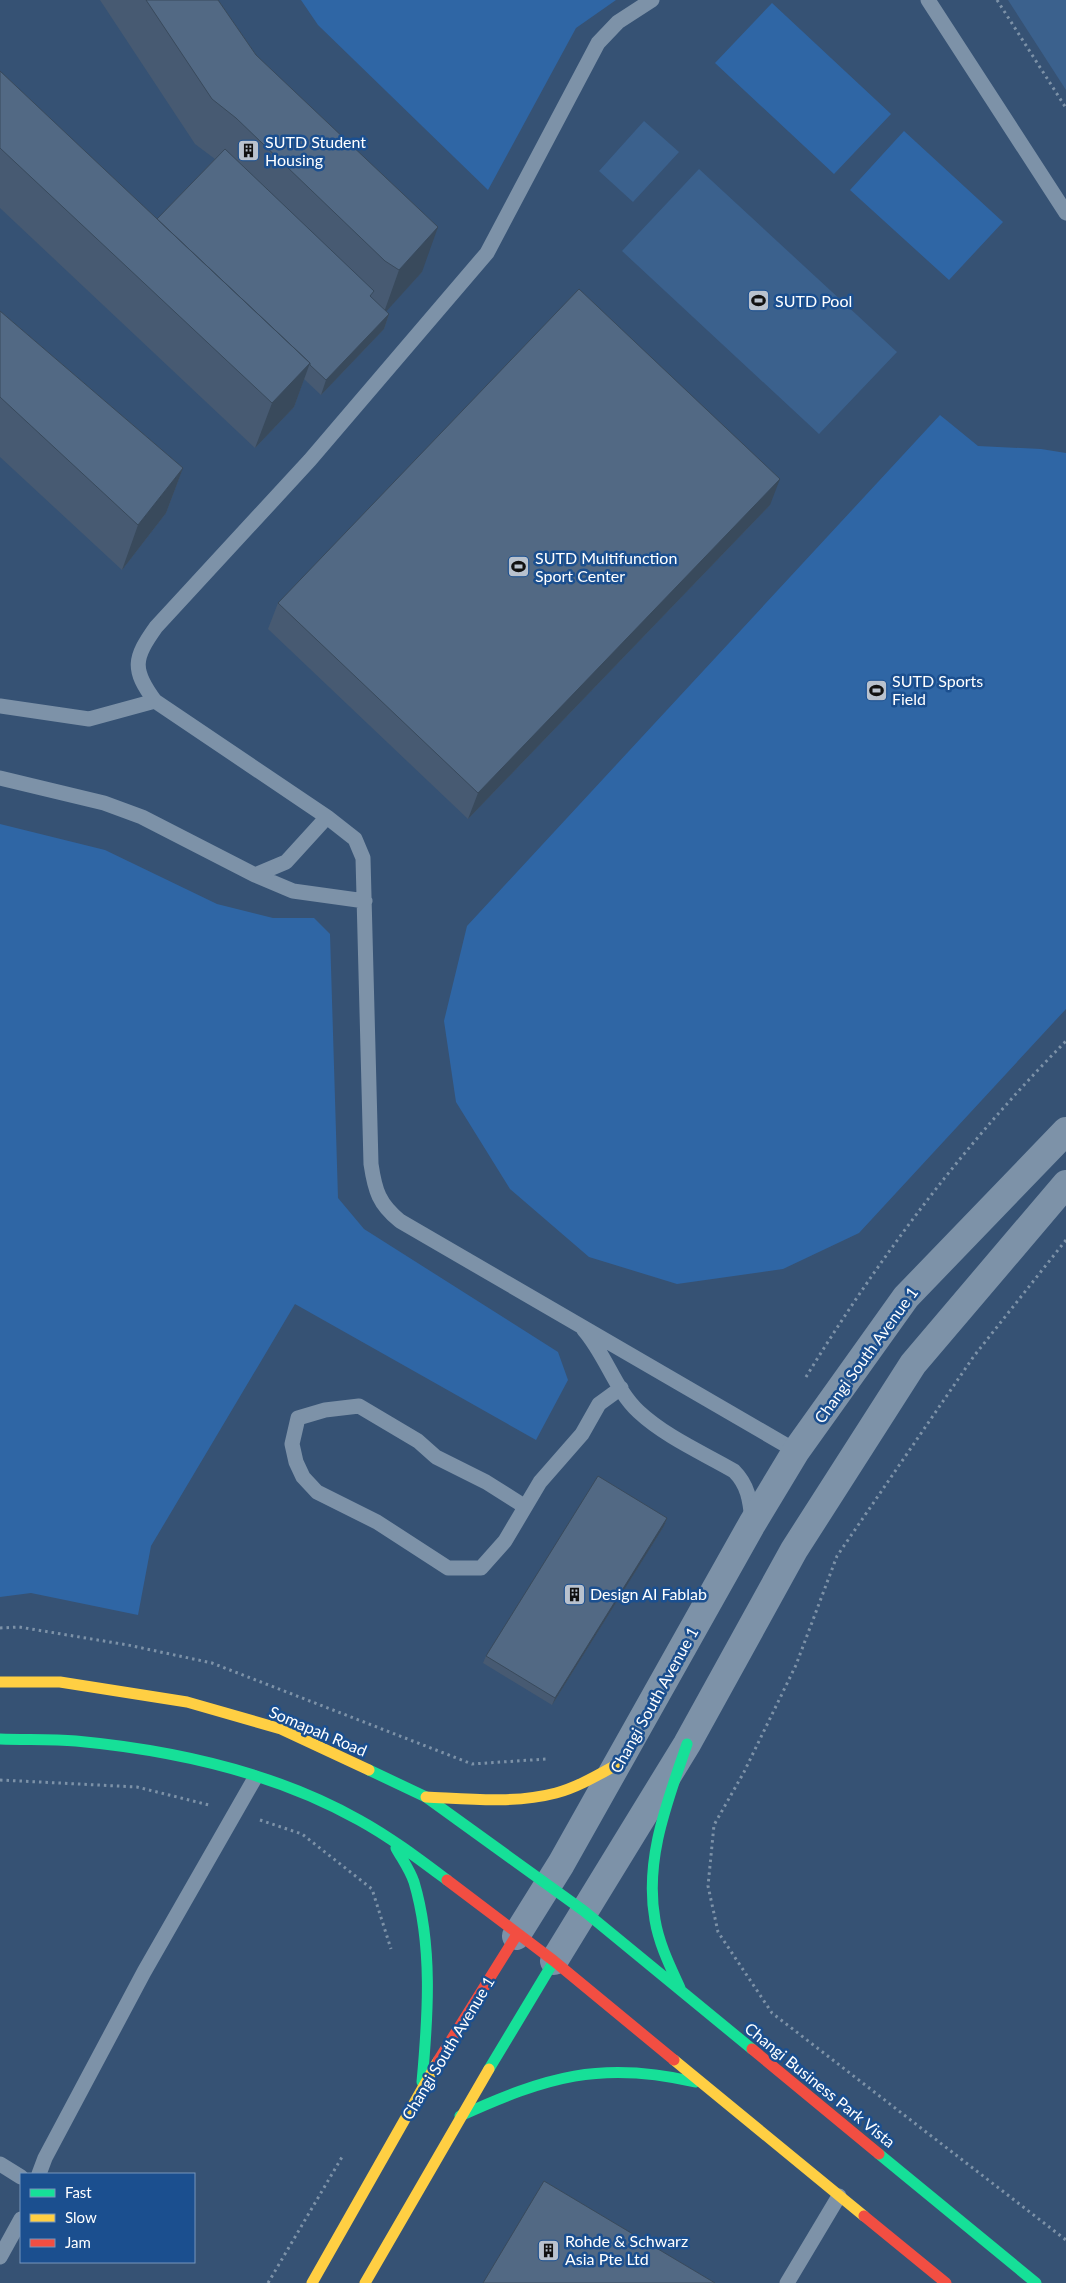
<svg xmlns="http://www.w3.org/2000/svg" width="1066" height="2283" font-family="Lato,sans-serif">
  <rect width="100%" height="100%" fill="#365274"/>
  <path fill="#2f66a5" d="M 301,0 L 616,0 L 576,28 L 488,190 L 318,25 Z
    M 772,3 L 891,114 L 834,174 L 715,63 Z
    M 904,131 L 1003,222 L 949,280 L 850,190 Z
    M 940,415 L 978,446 L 1041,449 L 1066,453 L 1066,1009 L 859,1233 L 783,1269 L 677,1284 L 589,1257 L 510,1189 L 456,1102 L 444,1021 L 467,926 Z
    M 0,824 L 105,850 L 217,904 L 273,918 L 314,918 L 330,934 L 338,1198 L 364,1229 L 558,1352 L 568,1380 L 536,1440 L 295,1304 L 151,1546 L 138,1615 L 31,1593 L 0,1597 Z"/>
  <path fill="#3b618d" d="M 1008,0 L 1066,0 L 1066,90 Z
    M 644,121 L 679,152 L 633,202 L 599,171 Z
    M 699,169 L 897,352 L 819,434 L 622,251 Z"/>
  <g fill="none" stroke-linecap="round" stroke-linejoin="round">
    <path stroke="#7d92a8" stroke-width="3" stroke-dasharray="2.5 4" stroke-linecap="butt" d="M 997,0 L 1066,108
      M 1066,1240 L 974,1356 L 837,1556 L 796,1665 L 744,1772 L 714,1825 L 708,1886 L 718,1932 L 772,2013 L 1066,2240
      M 806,1377 C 880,1256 966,1142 1066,1041
      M 0,1628 L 19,1627 L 128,1645 L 212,1663 L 472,1764 L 546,1759
      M 0,1780 L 137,1787 L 209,1805
      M 260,1820 L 302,1834 L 372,1889 L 391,1949
      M 268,2283 L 342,2157"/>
    <path stroke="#7d92a8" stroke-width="15" d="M 652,0 L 618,22 L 598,43 L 487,253 L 310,460 L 156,627 C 134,658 131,669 155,701 L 327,817 L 355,839 L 363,858 L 371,1164 C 375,1191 379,1204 400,1221 L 796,1451
      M 928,0 L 1066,213
      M 0,706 L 89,719 L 155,701
      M 0,778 L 104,803 L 142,817 L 255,875 L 293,891 L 365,901
      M 255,875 L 286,862 L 327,817
      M 584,1330 C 606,1355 615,1390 639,1412 C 666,1437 703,1453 734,1471 C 748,1485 750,1500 752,1520
      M 524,1506 L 486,1482 L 436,1457 L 418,1441 L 359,1406 L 325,1410 L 298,1418 L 292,1444 L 296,1462 L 303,1477 L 317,1492 L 377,1522 L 448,1568 L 481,1568 L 505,1541 L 540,1482 L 582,1434 L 599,1404 L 621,1388
      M 0,2164 L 21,2177
      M 39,2174 L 45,2158 L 144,1972 L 255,1778
      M 0,2257 L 21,2219
      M 787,2283 L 839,2196"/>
    <path stroke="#7d92a8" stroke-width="28" d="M 516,1936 L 561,1864 L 752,1524 L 796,1451 L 906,1297 L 1066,1131
      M 554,1961 L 687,1744 L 794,1550 L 913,1364 L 1066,1184"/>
    <path stroke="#16e098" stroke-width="11" d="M 0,1739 C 25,1740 51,1739 76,1741 C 172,1750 274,1772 359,1820 C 390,1837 419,1859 447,1880
      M 369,1770 L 426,1797 L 584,1911 L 752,2049
      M 396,1848 C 402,1859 410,1870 414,1882 C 433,1946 428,2016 422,2082
      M 680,1988 C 670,1966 659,1944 655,1920 C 644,1859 668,1800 687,1744
      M 489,2069 L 554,1961
      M 460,2116 C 546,2077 601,2060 695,2082
      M 879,2154 L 1036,2283"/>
    <path stroke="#ffcf43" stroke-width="11" d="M 0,1682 L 60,1682 L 187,1702 L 281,1729 L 369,1770
      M 426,1797 C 469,1799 514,1804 556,1793 C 578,1787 598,1775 618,1764
      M 674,2060 L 864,2216
      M 312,2283 L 438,2061
      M 365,2283 L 489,2069"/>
    <path stroke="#f24e42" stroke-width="11" d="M 447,1880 L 554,1961 L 674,2060
      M 752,2049 L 879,2154
      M 438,2061 L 516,1936
      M 864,2216 L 946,2283"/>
  </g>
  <path fill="#475a72" d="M 100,0 L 218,0 L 256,55 L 422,272 L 386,311 L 389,314 L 384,329 L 321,395 L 304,379 L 294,407 L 255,448 L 0,208 L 0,71 L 157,219 L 215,159 L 195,144 Z
    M 0,311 L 183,468 L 166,513 L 122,570 L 0,457 Z
    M 770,505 L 468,819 L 268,629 L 278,603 Z
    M 667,1518 L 664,1526 L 552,1705 L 483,1663 L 486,1656 Z"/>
  <path fill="#394a5c" d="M 438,227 L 422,272 L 383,315 L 399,270 Z
    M 389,314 L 384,329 L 321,395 L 326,380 Z
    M 310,363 L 294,407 L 255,448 L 272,403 Z
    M 183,468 L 166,513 L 122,570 L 138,525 Z
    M 780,479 L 770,505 L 468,819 L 478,793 Z
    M 667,1518 L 664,1526 L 552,1705 L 555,1698 Z"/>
  <path fill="#526984" stroke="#394a5c" d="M 146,0 L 218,0 L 256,55 L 438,227 L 399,270 L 385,261 L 236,118 L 212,99 Z
    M 0,71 L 310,363 L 272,403 L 0,148 Z
    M 225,149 L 374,291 L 370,296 L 389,314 L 326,380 L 310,365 L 310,363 L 157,219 Z
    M 579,289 L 780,479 L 478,793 L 278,603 Z
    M 0,311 L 183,468 L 138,525 L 0,397 Z
    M 598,1476 L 667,1518 L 555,1698 L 486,1656 Z
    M 544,2181 L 715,2283 L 483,2283 Z"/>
  <defs>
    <symbol id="building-square" viewBox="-11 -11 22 22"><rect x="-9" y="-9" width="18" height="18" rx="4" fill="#b9c2ce" stroke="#1b4f8f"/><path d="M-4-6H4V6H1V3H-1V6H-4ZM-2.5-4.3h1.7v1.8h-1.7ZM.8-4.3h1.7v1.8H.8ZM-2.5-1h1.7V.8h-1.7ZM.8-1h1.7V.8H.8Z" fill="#111"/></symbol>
    <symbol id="stadium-square" viewBox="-11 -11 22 22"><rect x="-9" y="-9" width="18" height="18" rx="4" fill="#b9c2ce" stroke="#1b4f8f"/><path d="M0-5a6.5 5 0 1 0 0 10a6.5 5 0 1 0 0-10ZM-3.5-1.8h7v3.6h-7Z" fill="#111"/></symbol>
  </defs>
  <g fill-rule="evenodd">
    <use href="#building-square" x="236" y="138" width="25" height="25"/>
    <use href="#stadium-square" x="746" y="288" width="25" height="25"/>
    <use href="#stadium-square" x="506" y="554" width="25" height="25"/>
    <use href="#stadium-square" x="864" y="678" width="25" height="25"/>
    <use href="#building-square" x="562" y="1582" width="25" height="25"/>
    <use href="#building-square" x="536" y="2238" width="25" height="25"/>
  </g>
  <g text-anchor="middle" stroke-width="5" stroke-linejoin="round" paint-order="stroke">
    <g font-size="16" fill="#fff" stroke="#1b4f8f" text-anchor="start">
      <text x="265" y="148">SUTD Student<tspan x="265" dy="18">Housing</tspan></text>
      <text x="775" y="307">SUTD Pool</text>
      <text x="535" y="564">SUTD Multifunction<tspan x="535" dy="18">Sport Center</tspan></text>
      <text x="892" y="687">SUTD Sports<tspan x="892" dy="18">Field</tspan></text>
      <text x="590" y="1600">Design AI Fablab</text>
      <text x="565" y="2247">Rohde &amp; Schwarz<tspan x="565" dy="18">Asia Pte Ltd</tspan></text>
    </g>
    <g font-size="16" fill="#fff" stroke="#1b4f8f">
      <text transform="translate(866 1355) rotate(-54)" y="6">Changi South Avenue 1</text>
      <text transform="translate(654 1700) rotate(-61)" y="6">Changi South Avenue 1</text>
      <text transform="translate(318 1731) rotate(23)" y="6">Somapah Road</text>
      <text transform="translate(448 2048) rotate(-59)" y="6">Changi South Avenue 1</text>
      <text transform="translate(820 2085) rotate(39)" y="6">Changi Business Park Vista</text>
    </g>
  </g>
  <rect x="20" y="2173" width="175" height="90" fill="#1b4f8f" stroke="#7695bc"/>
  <rect x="30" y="2189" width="25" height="8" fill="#16e098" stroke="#7695bc"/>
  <text x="65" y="2198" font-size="15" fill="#ffffff">Fast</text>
  <rect x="30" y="2214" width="25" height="8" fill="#ffcf43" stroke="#7695bc"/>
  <text x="65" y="2223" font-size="15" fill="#ffffff">Slow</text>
  <rect x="30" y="2239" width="25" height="8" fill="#f24e42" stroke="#7695bc"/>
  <text x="65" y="2248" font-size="15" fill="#ffffff">Jam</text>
</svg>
